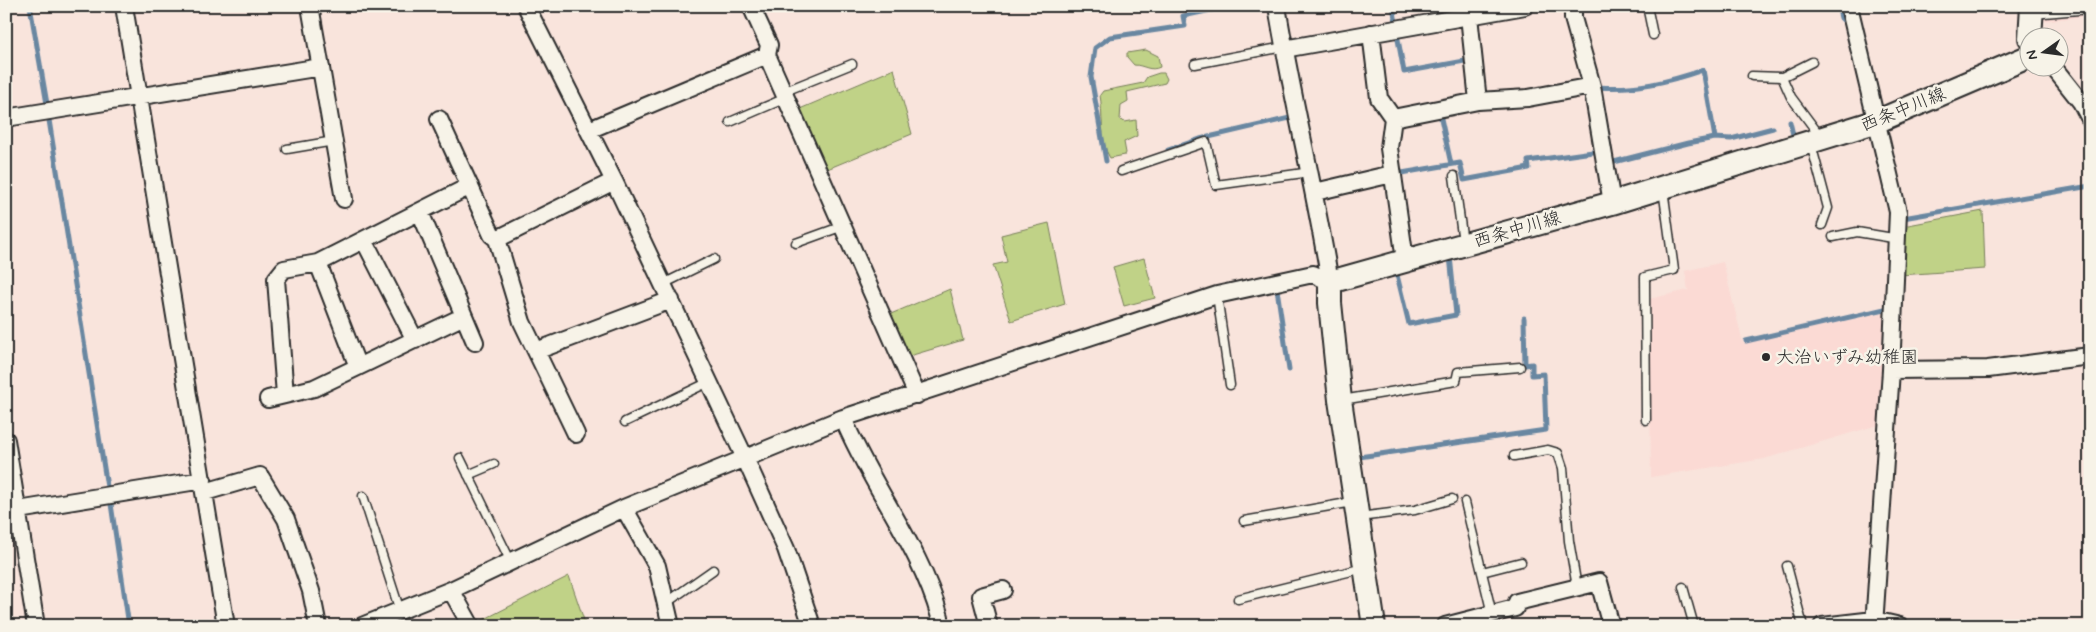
<svg xmlns="http://www.w3.org/2000/svg" width="2096" height="632" font-family="Mynerve,'Klee One',sans-serif">
  <rect width="100%" height="100%" fill="#f9e4dc"/>
  <filter id="ink" filterUnits="userSpaceOnUse"><feTurbulence type="fractalNoise" baseFrequency=".02" numOctaves="2"/><feDisplacementMap in="SourceGraphic" scale="10" xChannelSelector="R" yChannelSelector="G"/><feConvolveMatrix kernelMatrix="1 2 1 2 8 2 1 2 1" color-interpolation-filters="sRGB"/></filter>
  <g filter="url(#ink)">
    <path fill="#fbdad4" d="M 2043,6 L 2090,6 L 2090,16 L 2042,21 Z
      M 1723,262 L 1743,343 L 1885,312 L 1878,425 L 1764,459 L 1651,477 L 1649,299 L 1688,290 L 1685,271 Z"/>
    <path fill="#c0d287" stroke="#767e59" d="M 1146,50 L 1158,56 L 1160,67 C 1150,72 1144,65 1134,65 L 1127,57 L 1127,53 Z
      M 894,69 L 912,134 L 820,172 L 795,111 Z
      M 1159,73 L 1164,73 L 1167,79 L 1165,83 L 1127,92 L 1128,101 L 1121,105 L 1120,120 L 1125,122 L 1136,120 L 1137,136 L 1124,142 L 1126,153 L 1125,155 L 1110,158 C 1100,144 1103,111 1100,95 L 1103,91 L 1143,83 L 1147,77 Z
      M 1983,211 L 1985,269 L 1900,275 L 1903,226 Z
      M 1049,223 L 1065,304 L 1011,321 L 993,265 L 1007,262 L 1001,235 Z
      M 1144,258 L 1155,298 L 1124,306 L 1113,267 Z
      M 950,289 L 963,340 L 906,357 L 886,316 Z
      M 569,576 L 586,626 L 477,626 L 475,624 Z"/>
    <g fill="none" stroke-linecap="round" stroke-linejoin="round">
      <path stroke="#6987a1" stroke-width="5" d="M 30,6 L 47,104
        M 1393,6 L 1396,23
        M 1838,6 L 1841,18 L 1848,25
        M 1397,34 L 1404,72 L 1470,60
        M 1598,87 C 1635,90 1668,82 1703,70 L 1715,138
        M 1440,114 L 1451,164
        M 49,120 L 107,487
        M 1790,122 L 1794,139 L 1796,139
        M 1168,150 L 1200,139 L 1294,117
        M 1106,161 L 1091,77 L 1095,48 L 1110,37 L 1185,26 L 1183,16 L 1230,6
        M 1610,163 L 1688,143 L 1715,138 L 1731,139 L 1773,128
        M 1396,174 L 1460,163 L 1464,180 L 1529,168 L 1528,161 L 1600,151
        M 1903,218 L 2090,186
        M 1396,271 L 1409,324 L 1456,315 L 1450,256
        M 1277,289 L 1289,370
        M 1746,341 L 1889,308
        M 1359,457 L 1546,430 L 1544,374 L 1532,375 L 1532,364 L 1525,365 L 1524,318
        M 111,504 L 129,626"/>
      <defs>
        <path id="lane" d="M 1647,6 L 1653,35
          M 2033,14 L 2090,9
          M 1195,64 L 1284,47
          M 1752,76 L 1782,77 L 1791,97 L 1820,136
          M 1782,77 L 1812,62
          M 783,92 L 852,64
          M 730,122 L 786,98
          M 1811,144 L 1828,208 L 1822,225
          M 287,149 L 334,141
          M 1121,171 L 1206,142 L 1216,185 L 1311,172
          M 1454,176 L 1463,242
          M 1833,237 L 1857,232 L 1899,239
          M 796,243 L 843,226
          M 663,284 L 714,259
          M 1217,295 L 1230,385
          M 1342,400 L 1456,381 L 1458,372 L 1520,367
          M 1646,420 L 1645,277 L 1674,270 L 1663,189
          M 625,422 L 709,382
          M 1514,456 L 1548,450 L 1558,453 L 1563,468 L 1569,541 L 1577,587
          M 460,458 L 511,562
          M 468,475 L 494,464
          M 363,496 L 400,611
          M 1465,502 L 1492,614
          M 1359,517 L 1415,510 L 1452,499
          M 1244,521 L 1353,502
          M 1787,566 L 1803,626
          M 1482,572 L 1521,562
          M 1683,587 L 1694,626
          M 1238,599 L 1364,568
          M 666,603 L 713,570"/>
        <path id="street" d="M 124,6 L 226,626
          M 310,6 L 344,199
          M 526,6 L 614,181 L 745,458 L 786,549 L 812,626
          M 751,6 L 769,45 L 767,55 L 917,395
          M 1277,6 C 1292,98 1315,189 1330,282
          M 1573,6 L 1573,18 L 1592,86 L 1612,203
          M 1849,6 L 1898,212 L 1891,370 L 1874,626
          M 1469,16 L 1478,101
          M 1371,33 L 1379,98 L 1393,118 L 1478,101 L 1528,98 L 1592,86
          M 1284,49 L 1525,6
          M 2054,68 L 2081,102 L 2090,119
          M 6,118 L 321,67
          M 1393,118 L 1389,148 L 1405,260
          M 439,119 L 492,235 L 497,239
          M 589,130 L 767,55
          M 1315,192 L 1392,174
          M 420,212 L 475,342
          M 364,240 L 415,340
          M 318,263 L 358,367
          M 536,351 L 671,300
          M 1891,370 L 1988,369 L 2090,356
          M 285,395 L 276,279 L 284,269 L 318,263 L 470,186
          M 268,399 L 314,388 L 464,316
          M 843,418 C 871,486 920,546 940,617
          M 576,434 L 522,322 L 497,239 L 614,181
          M 6,440 L 36,626
          M 205,492 L 260,476 L 286,519 L 311,591 L 318,626
          M 624,508 L 657,566 L 671,626
          M 6,512 L 203,480
          M 451,590 L 471,626
          M 362,626 L 451,590 L 624,508 L 843,418 L 1217,295 L 1313,274 L 1330,282
          M 989,626 L 981,596 L 1003,590
          M 1445,626 L 1515,608 L 1517,602 L 1599,582 L 1611,626
          M 1822,626 L 1874,620 L 1900,626"/>
        <path id="secondary" d="M 2030,38 L 2032,6
          M 1374,626 L 1340,400 L 1330,303 L 1330,282 L 1612,203 L 1878,121 L 2028,57"/>
      </defs>
      <use href="#lane" stroke="#2b2b2b" stroke-width="11"/>
      <use href="#street" stroke="#2b2b2b" stroke-width="20"/>
      <use href="#secondary" stroke="#2b2b2b" stroke-width="26"/>
      <use href="#lane" stroke="#f7f3e8" stroke-width="8"/>
      <use href="#street" stroke="#f7f3e8" stroke-width="16"/>
      <use href="#secondary" stroke="#f7f3e8" stroke-width="22"/>
    </g>
  </g>
  <circle fill="#2b2b2b" stroke="#f7f3e8" stroke-width="2" cx="1766" cy="357" r="5"/>
  <g text-anchor="middle" stroke-width="5" stroke-linejoin="round" paint-order="stroke">
    <g font-size="18" fill="#2b2b2b" stroke="#f7f3e8">
      <text transform="translate(1903 109) rotate(-22)" y="6">西条中川線</text>
      <text transform="translate(1517 229) rotate(-16)" y="6">西条中川線</text>
    </g>
    <g font-size="18" fill="#2b2b2b" stroke="#f7f3e8" text-anchor="start">
      <text x="1776" y="363">大治いずみ幼稚園</text>
    </g>
  </g>
  <rect width="2096" height="632" fill="none" stroke="#f7f3e8" stroke-width="25"/>
  <rect x="12" y="12" width="2071" height="607" fill="none" stroke="#2b2b2b" stroke-width="2" filter="url(#ink)"/>
  <g transform="translate(2044 52) rotate(256)"><circle r="24" fill="#f7f3e8" stroke="#a5a39c"/>
  <path d="M0-4L9 19L0 12L-9 19Z" fill="#2b2b2b"/>
  <text y="-8" font-size="14" font-weight="bold" text-anchor="middle" fill="#2b2b2b">N</text>
  </g>
</svg>
